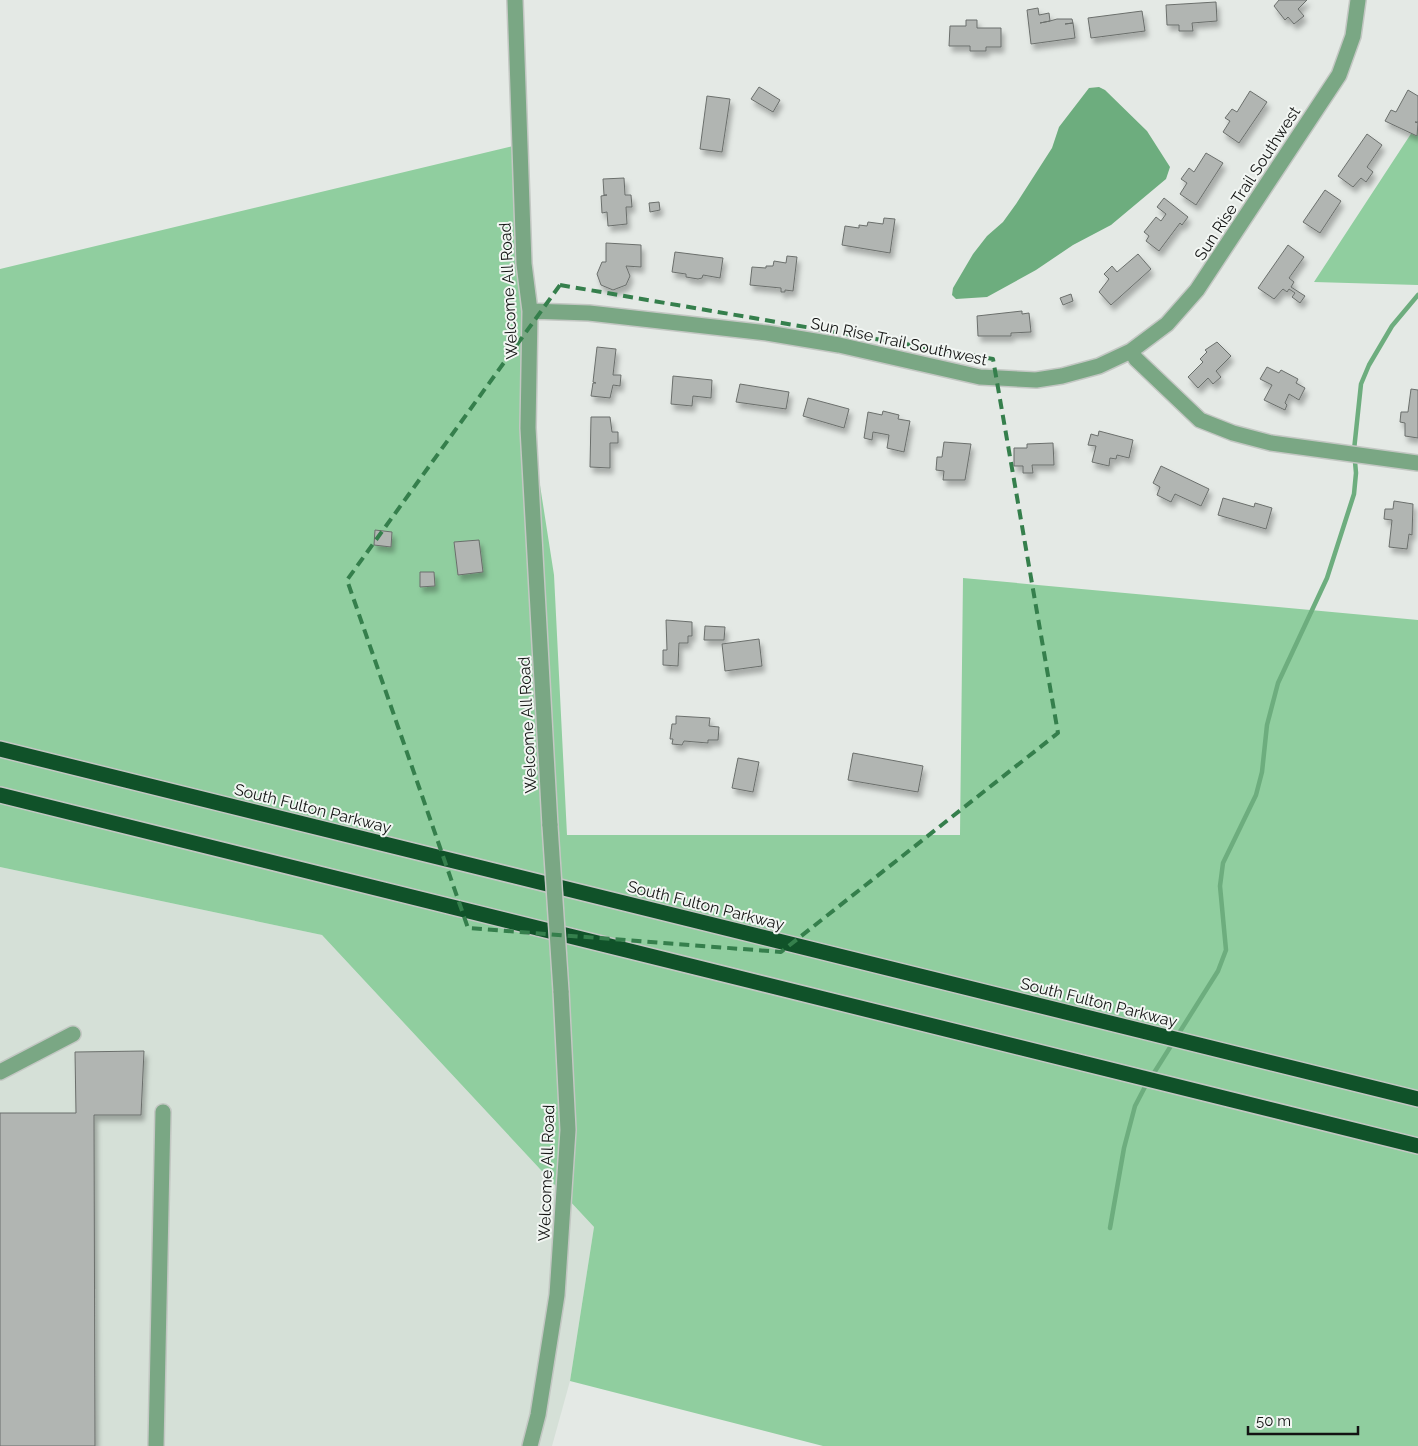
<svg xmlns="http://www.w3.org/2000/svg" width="1418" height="1446" font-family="Raleway,sans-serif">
  <defs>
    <filter id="shadow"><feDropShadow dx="3" dy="5.5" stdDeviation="2.5" flood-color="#0004"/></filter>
  </defs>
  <rect width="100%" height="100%" fill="#e4e9e5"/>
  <path fill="#d5e0d7" d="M 0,867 L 322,935 L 594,1227 L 570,1381 L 552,1446 L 0,1446 Z"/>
  <path fill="#90ce9f" d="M 1418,123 L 1418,285 L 1314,282 Z
    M 517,145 L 537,466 L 554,575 L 567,835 L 960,835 L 963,578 L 1418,620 L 1418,1446 L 823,1446 L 570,1381 L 594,1227 L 322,935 L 0,867 L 0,269 Z"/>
  <path fill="#6dad7e" d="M 1099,87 L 1105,90 L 1147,131 L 1170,167 L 1166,179 L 1111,225 L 1073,245 L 1036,270 L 987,297 L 956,299 L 952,295 L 953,288 L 973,254 L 987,236 L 1003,222 L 1016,204 L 1052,148 L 1059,127 L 1089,88 Z"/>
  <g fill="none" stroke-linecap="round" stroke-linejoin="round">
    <path stroke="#6dad7e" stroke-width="4.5" d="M 1152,1076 L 1218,971 L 1226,950 L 1220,886 L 1223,863 L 1256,795 L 1262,772 L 1267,725 L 1278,683 L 1327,578 L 1354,494 L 1356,473 L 1354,450 L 1361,384 L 1369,365 L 1392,326 L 1418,295
      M 1110,1228 L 1124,1148 L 1135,1106 L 1147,1083"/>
  </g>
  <path fill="#b1b5b2" stroke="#6b6f6c" filter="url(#shadow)" d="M 1279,0 L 1307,0 L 1298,9 L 1304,16 L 1294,24 L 1288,17 L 1285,20 L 1274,6 Z
    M 1216,2 L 1217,21 L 1192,23 L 1193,31 L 1179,31 L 1179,25 L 1167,25 L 1166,5 Z
    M 1038,8 L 1039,15 L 1049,13 L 1050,21 L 1040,23 L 1050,21 L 1057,19 L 1072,19 L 1073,23 L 1065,24 L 1073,23 L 1075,38 L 1031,44 L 1027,10 Z
    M 1142,11 L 1145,31 L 1091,38 L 1088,18 Z
    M 966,20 L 977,20 L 977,28 L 1001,28 L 1001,47 L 986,47 L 986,51 L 970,51 L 970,46 L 949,46 L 950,26 L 966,26 Z
    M 759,87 L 780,100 L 773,112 L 751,99 Z
    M 1408,90 L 1418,96 L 1418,122 L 1415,122 L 1418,123 L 1417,136 L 1385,121 L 1391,110 L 1396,112 Z
    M 1250,91 L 1267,102 L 1239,143 L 1223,132 L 1230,121 L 1225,118 L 1232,109 L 1237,112 Z
    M 707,96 L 730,99 L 722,152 L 700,149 Z
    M 1367,134 L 1382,145 L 1367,167 L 1373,172 L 1366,182 L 1361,178 L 1353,187 L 1338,176 Z
    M 1206,153 L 1223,163 L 1196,205 L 1180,194 L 1187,183 L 1181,179 L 1189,168 L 1194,172 Z
    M 624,178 L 625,195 L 631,195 L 632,207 L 626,207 L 627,224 L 608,226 L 607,212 L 602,213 L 601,196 L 607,195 L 604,195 L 603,179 Z
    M 1325,190 L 1341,201 L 1320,233 L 1303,222 Z
    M 1164,198 L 1188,217 L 1182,225 L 1180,223 L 1159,251 L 1146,241 L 1149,236 L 1144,232 L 1156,217 L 1161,221 L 1166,214 L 1157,207 Z
    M 659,202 L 660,210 L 650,212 L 649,203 Z
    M 884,218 L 895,219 L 890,253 L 842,245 L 845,226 L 859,228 L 859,225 L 867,226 L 868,222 L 883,224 Z
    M 606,243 L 641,245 L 641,267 L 626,266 L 630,276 L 626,285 L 613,290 L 601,285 L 597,274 L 602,262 L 606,262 Z
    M 1288,245 L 1304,257 L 1289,278 L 1294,282 L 1291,287 L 1305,296 L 1300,303 L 1292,297 L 1295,293 L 1289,289 L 1287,292 L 1283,289 L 1274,299 L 1258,288 Z
    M 675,252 L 723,258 L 720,278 L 703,275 L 702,278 L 698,279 L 686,277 L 686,274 L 672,272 Z
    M 1138,254 L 1151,269 L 1111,305 L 1099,292 L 1109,279 L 1104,274 L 1112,266 L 1117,272 Z
    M 787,256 L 797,257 L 793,291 L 785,290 L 785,292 L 781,292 L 781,288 L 750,285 L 752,267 L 766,268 L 766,266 L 773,266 L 774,261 L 786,263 Z
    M 1071,294 L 1073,301 L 1063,305 L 1060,298 Z
    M 1022,311 L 1022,314 L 1029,313 L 1031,332 L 1011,333 L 1011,336 L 978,336 L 977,316 Z
    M 1217,342 L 1231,356 L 1216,371 L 1221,377 L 1213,384 L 1208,378 L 1198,388 L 1188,377 L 1203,362 L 1200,359 L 1207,352 L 1205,350 Z
    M 597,347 L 616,349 L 613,375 L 621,375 L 620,386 L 613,385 L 610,398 L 591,396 L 593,383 L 596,383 L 593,382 Z
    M 1267,367 L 1279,373 L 1281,370 L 1298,379 L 1296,383 L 1305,388 L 1299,400 L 1289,394 L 1285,403 L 1287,405 L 1285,410 L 1264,400 L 1272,385 L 1260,379 Z
    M 673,376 L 712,380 L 711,398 L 693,396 L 692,406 L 671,404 Z
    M 740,384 L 789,392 L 786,409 L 736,402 Z
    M 1411,389 L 1418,390 L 1418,438 L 1405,436 L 1405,423 L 1400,422 L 1401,412 L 1408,412 Z
    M 808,398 L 849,409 L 844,428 L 803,416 Z
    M 883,411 L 899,415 L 898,419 L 910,421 L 904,452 L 887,448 L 889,435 L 873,432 L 872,440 L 864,438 L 868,412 L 882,415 Z
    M 591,417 L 610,417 L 612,432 L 618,432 L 618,443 L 610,443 L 610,468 L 590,467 Z
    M 1099,431 L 1133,440 L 1129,458 L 1117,455 L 1116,459 L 1110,458 L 1109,466 L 1092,462 L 1096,446 L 1088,445 L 1091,434 L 1098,436 Z
    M 944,442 L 971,444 L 965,480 L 943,480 L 944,471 L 936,470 L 937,457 L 942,457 Z
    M 1053,443 L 1054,465 L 1032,465 L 1033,473 L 1023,473 L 1023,466 L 1014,466 L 1014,448 L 1027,448 L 1027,444 Z
    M 1161,466 L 1209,489 L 1201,506 L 1175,494 L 1171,502 L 1157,495 L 1160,487 L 1153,483 Z
    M 1223,498 L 1254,507 L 1255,503 L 1272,508 L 1266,529 L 1218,515 Z
    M 1394,501 L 1413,504 L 1412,535 L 1409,534 L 1407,549 L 1389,547 L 1392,520 L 1384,519 L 1385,509 L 1393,509 Z
    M 375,530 L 392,532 L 391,547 L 374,545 Z
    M 479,540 L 483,572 L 458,575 L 454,542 Z
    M 420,572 L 434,572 L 435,586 L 420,587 Z
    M 666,620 L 692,622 L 692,636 L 688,636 L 688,643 L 679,643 L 678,666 L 663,665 L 663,650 L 667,650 Z
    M 705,626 L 725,627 L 724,640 L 704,640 Z
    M 759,639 L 762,666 L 725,671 L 722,644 Z
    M 676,716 L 710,718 L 709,726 L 719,727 L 718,740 L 708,740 L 708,743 L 684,741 L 682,745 L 672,744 L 673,739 L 670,739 L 672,724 L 676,724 Z
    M 853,753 L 923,766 L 918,792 L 848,780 Z
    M 738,758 L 759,762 L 753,792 L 732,788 Z
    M 144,1051 L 141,1115 L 94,1115 L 95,1446 L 0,1446 L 0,1113 L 76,1113 L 75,1052 Z"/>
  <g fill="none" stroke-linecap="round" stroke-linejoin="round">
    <defs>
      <path id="minor" d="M 515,0 L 524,264 L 530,311 L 528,428 L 550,826
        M 530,311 L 589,313 L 767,333 L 839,345 L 980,377 L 1036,380 L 1062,376 L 1099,366 L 1131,351 L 1167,324 L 1197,290 L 1339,75 L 1353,36 L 1358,0
        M 1131,351 L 1136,359 L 1200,420 L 1233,433 L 1271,443 L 1418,463
        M 0,1072 L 73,1034
        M 156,1446 L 163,1112
        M 530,1446 L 538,1415 L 557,1295 L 568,1130 L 561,991"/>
      <path id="highway" d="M 0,749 L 1418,1099
        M 0,795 L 1418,1146"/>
    </defs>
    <use href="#minor" stroke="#c3c7c3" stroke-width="18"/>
    <use href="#highway" stroke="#c3c7c3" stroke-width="18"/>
    <use href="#minor" stroke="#7aa784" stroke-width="15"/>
    <use href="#highway" stroke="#105229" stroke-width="15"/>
    <defs>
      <path id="minor-bridge" d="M 550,826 L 561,991"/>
    </defs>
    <use href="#minor-bridge" stroke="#c3c7c3" stroke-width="18" stroke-linecap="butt"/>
    <use href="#minor-bridge" stroke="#7aa784" stroke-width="15"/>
  </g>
  <path fill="none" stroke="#357f4c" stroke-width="4" stroke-dasharray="10 6" stroke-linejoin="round" d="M 560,285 L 993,359 L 1058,733 L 781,952 L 468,928 L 347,580 Z"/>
  <g text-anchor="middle" stroke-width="4" stroke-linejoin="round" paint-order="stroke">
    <g font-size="16" fill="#131413" stroke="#f2f6f3">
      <text transform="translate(1247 183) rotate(-57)" y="6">Sun Rise Trail Southwest</text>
      <text transform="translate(508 291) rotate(-93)" y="6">Welcome All Road</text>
      <text transform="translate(899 341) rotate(12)" y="6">Sun Rise Trail Southwest</text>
      <text transform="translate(527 725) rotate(-93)" y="6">Welcome All Road</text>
      <text transform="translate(313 808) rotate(14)" y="6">South Fulton Parkway</text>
      <text transform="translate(706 905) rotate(14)" y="6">South Fulton Parkway</text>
      <text transform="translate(1099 1002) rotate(14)" y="6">South Fulton Parkway</text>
      <text transform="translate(546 1173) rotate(-88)" y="6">Welcome All Road</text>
    </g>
  </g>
  <path d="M1248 1426v8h110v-8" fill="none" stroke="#131413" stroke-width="2.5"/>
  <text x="1256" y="1426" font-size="15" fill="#131413" stroke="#f2f6f3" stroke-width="4" paint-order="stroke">50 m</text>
</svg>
